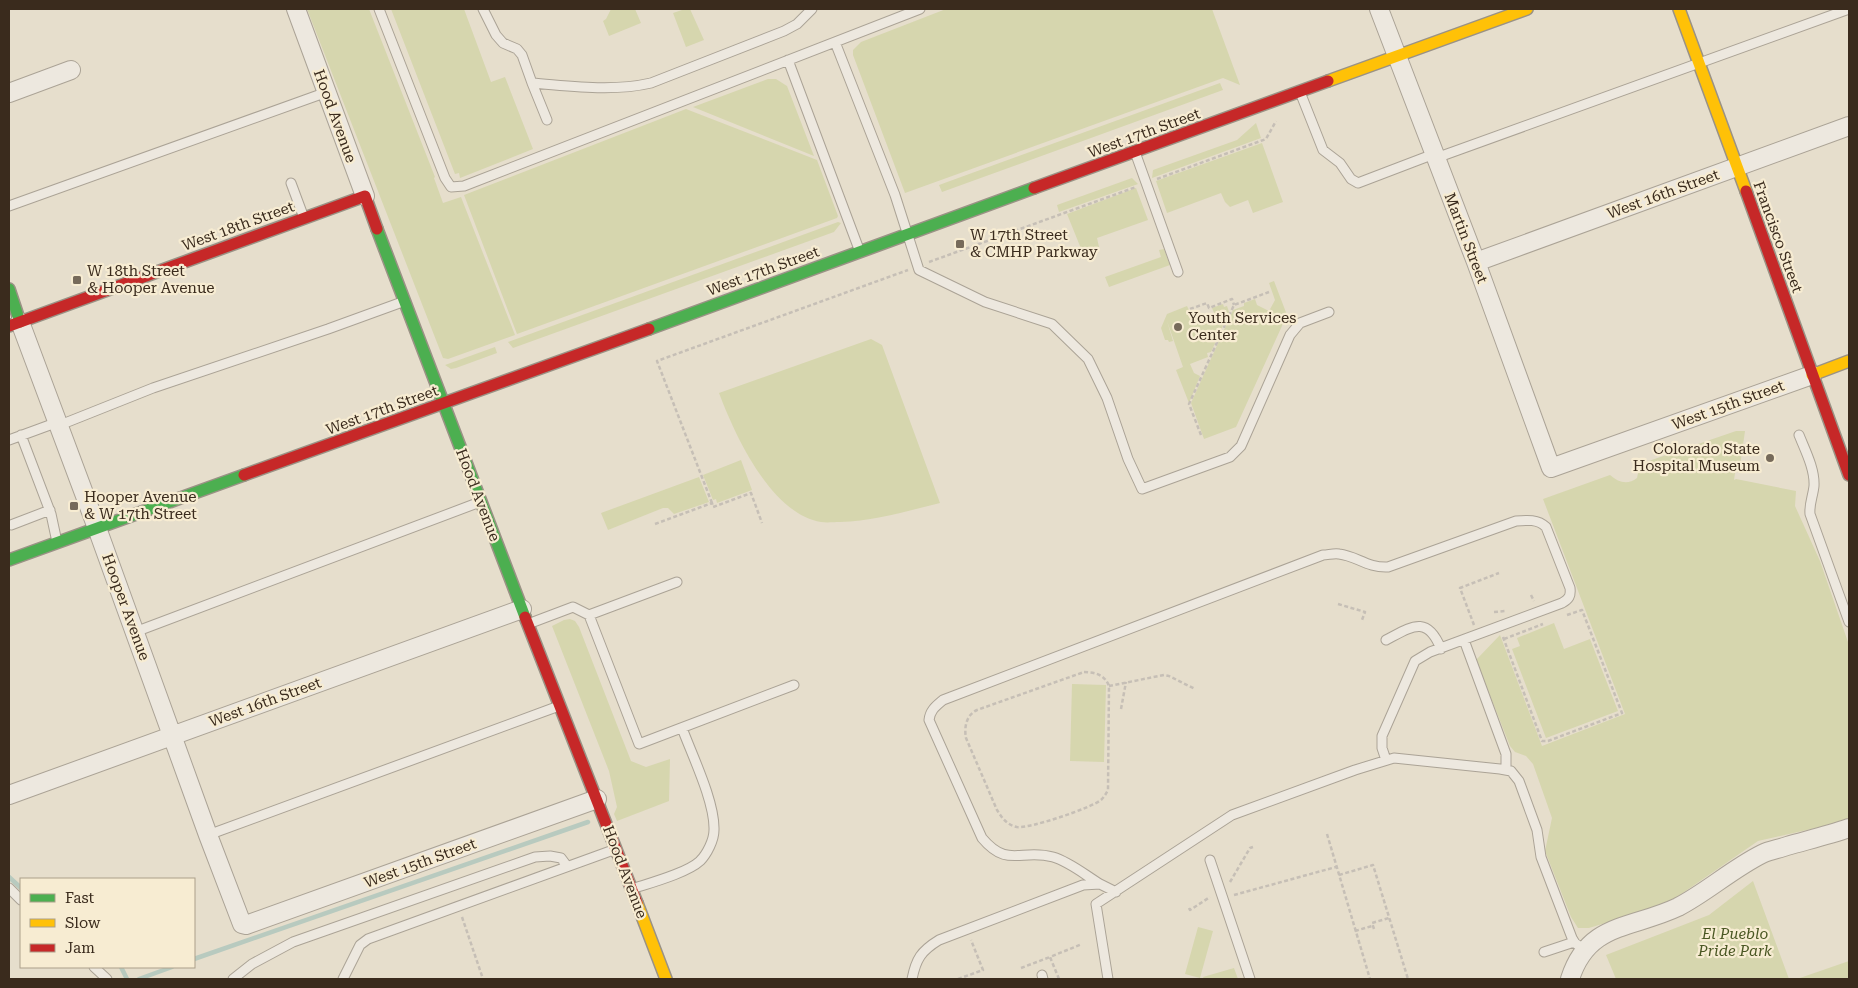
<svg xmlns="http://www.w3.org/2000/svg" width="1858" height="988" font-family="'Roboto Serif',serif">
  <rect width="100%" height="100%" fill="#e6decc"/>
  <path fill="#d6d6ae" d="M 307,9 L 369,9 L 435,177 L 434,178 L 443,203 L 461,197 L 515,335 L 448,359 L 443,358 Z
    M 391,9 L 464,9 L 491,82 L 505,77 L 533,149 L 460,178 L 459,173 L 455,174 Z
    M 611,9 L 635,9 L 641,23 L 609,36 L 603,21 L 606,19 Z
    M 685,9 L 690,9 L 704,40 L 686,47 L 673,13 Z
    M 946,9 L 1212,9 L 1240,85 L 1223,78 L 905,193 L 853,55 L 853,50 L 861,42 Z
    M 768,79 L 776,79 L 787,86 L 814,156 L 693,107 Z
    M 1220,83 L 1223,90 L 942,192 L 939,185 Z
    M 686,109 L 817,160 L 838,216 L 837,218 L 517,334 L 464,195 Z
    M 1256,123 L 1261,138 L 1152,178 L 1153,170 L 1237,140 Z
    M 1262,143 L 1283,202 L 1253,213 L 1248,200 L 1230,207 L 1225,202 L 1221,193 L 1167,213 L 1156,181 Z
    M 1132,178 L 1138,184 L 1059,212 L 1057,205 Z
    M 1136,188 L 1148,220 L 1097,238 L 1099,247 L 1095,252 L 1084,256 L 1067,214 Z
    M 838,222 L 841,223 L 834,232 L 513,348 L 508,342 Z
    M 1164,249 L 1170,265 L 1109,287 L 1105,277 L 1161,257 L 1159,250 Z
    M 1274,281 L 1287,315 L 1236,427 L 1204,439 L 1191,403 L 1233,310 L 1244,306 L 1244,303 L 1255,299 L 1257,305 L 1269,311 L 1275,300 L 1269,283 Z
    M 1223,304 L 1224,307 L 1227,306 L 1229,312 L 1211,352 L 1207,353 L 1208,357 L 1190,364 L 1194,373 L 1200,376 L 1189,403 L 1176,370 L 1183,367 L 1167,321 L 1173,341 L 1169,342 L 1168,340 L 1165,340 L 1161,328 L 1167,314 L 1187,306 L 1195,322 L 1198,319 L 1208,324 L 1214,313 L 1212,308 Z
    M 871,339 L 882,345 L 940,503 C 907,511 874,521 840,522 C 834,522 827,523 821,522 C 771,514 735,435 719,393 Z
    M 495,347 L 497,353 L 456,368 L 451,369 L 445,365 Z
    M 1736,431 L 1745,431 L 1740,466 L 1736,466 L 1734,480 L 1736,479 L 1796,491 L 1795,506 L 1820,561 L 1849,645 L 1849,818 L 1829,825 L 1758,841 L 1674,899 L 1655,908 L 1589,928 L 1578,928 L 1571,917 L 1545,851 L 1552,818 L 1533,764 L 1526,756 L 1515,752 L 1510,746 L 1476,660 L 1500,635 L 1542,746 L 1625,714 L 1543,499 L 1610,475 C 1619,483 1628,485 1637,478 L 1640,464 Z
    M 741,460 L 752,490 L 717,503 L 716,499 L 713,500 L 703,475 Z
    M 699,477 L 709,502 L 674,514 L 668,508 L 663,508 L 608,530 L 601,513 Z
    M 570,619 L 575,621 L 579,627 L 631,761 L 646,767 L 670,759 L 669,801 L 617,821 L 614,814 L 617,807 L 609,771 L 552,626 L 564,620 Z
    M 1554,623 L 1564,649 L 1590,639 L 1618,711 L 1546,738 L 1512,649 L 1520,646 L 1517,638 Z
    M 1072,684 L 1106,685 L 1104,762 L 1070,761 Z
    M 1753,881 L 1789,979 L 1616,979 L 1606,955 L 1709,915 Z
    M 1198,927 L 1213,931 L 1200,978 L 1185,974 Z
    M 1849,961 L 1849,979 L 1797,979 Z
    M 1234,968 L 1238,979 L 1204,979 L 1203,977 Z"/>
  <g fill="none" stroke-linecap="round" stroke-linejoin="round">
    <path stroke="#b8cabf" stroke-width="4.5" d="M 9,877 L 21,888
      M 194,959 L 588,822
      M 121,967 L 127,979
      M 139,979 L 172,967"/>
    <defs>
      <path id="lane" d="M 379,9 L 445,178 L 451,187 L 464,186 L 920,9
        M 483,9 L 496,35 L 503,43 L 517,49 L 522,55 L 532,83 C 572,86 612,92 651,83 L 784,31 L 797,24 L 812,9
        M 835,42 L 895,195 L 919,270 L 985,302 L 1052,324 L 1088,359 L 1107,398 L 1128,459 L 1142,489 L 1230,457 L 1241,446 L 1290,335 L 1300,323 L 1329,312
        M 788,60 L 860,252
        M 532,83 L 547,120
        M 1300,92 L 1323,150 L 1340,163 L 1351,179 L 1358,183 L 1434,154
        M 1135,152 L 1178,272
        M 1436,158 L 1849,9
        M 291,183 L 304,218
        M 9,206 L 327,92
        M 60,425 L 153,388 L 328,329 L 405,301
        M 21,435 L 51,514 L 57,542
        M 1799,435 C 1805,450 1815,469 1814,486 C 1813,496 1809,504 1810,514 L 1849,622
        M 9,440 L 58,422
        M 11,525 L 50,510
        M 589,615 L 639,744 L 794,685
        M 528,624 L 573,607 L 589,615 L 677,582
        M 135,632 L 480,502
        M 1386,640 C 1411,627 1427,614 1441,649
        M 1464,640 L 1506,754 L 1506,770
        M 208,835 L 559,706
        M 1210,860 L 1250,979
        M 1100,884 C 1085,875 1070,862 1053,857 C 1021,848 1008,869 982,838 L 929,720 C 930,710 936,706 943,700 L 1323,555 C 1328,555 1334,553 1339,554 C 1357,556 1367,568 1388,567 L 1516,521 C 1527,520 1538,519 1546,527 L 1570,588 C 1571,596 1569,599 1562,603 L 1430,652 L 1415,661 L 1382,736 L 1382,748 L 1386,760
        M 9,888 L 21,900
        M 632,889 C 650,883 687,873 700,861 C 707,854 714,840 714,830 C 715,802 692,755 682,728
        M 1544,952 L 1574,942
        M 94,967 L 107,979
        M 1042,975 L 1043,979
        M 233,979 L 252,964 L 293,942 L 535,857 L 550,856 L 561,858 L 567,866
        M 343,979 L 360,945 L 368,939 L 616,849
        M 912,979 C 916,959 921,951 939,940 L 1083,885 L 1100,884 L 1116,892
        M 1108,979 L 1096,904 L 1232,815 L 1355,770 L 1394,758 L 1500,769 L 1511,771 L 1519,781 L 1537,830 L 1541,857 L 1572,938 L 1575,943 L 1585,950"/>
      <path id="street" d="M 296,9 L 365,196
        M 1379,9 L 1476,262 L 1551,468 L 1812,375
        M 9,93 L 71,70
        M 1476,262 L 1849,126
        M 20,322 L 97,528 L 208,835 L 242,924 L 246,925 L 597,799
        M 9,795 L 522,609
        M 1570,979 C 1588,922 1632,929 1678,907 C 1707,892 1732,869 1762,854 C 1770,850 1779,849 1787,846 C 1808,840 1829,835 1849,828"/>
      <path id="fast" d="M 377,229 L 525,617
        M 9,289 L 20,322
        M 649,329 L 1034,188
        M 9,560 L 244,475"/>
      <path id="slow" d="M 1679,9 L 1746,191
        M 1328,81 L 1527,9
        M 1812,375 L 1849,361
        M 637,903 L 666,979"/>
      <path id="jam" d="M 1034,188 L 1328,81
        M 1746,191 L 1849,475
        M 9,326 L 365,196 L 377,229
        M 244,475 L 649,329
        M 525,617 L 637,903"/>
    </defs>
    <use href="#lane" stroke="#aba396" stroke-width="11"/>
    <use href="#street" stroke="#aba396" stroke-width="20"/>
    <use href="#fast" stroke="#9a9285" stroke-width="14"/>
    <use href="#slow" stroke="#9a9285" stroke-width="14"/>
    <use href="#jam" stroke="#9a9285" stroke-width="14"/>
    <path stroke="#c6bfb6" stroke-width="2.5" stroke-dasharray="4 2.5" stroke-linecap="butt" d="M 1157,179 L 1266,139 L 1276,121
      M 929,262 L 1136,187
      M 1190,309 L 1207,303 L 1209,308 L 1232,299 L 1234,305
      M 1201,435 L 1189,404 L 1234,305 L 1269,292
      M 712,503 L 657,361 L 908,270
      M 655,524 L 712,503 L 713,507 L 751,493 L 762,523
      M 1531,595 L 1534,601
      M 1338,604 L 1365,612 L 1362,620
      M 1494,612 L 1505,611
      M 1474,625 L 1460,588 L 1499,573
      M 1503,637 L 1542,741 L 1548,741 L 1622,713 L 1582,610 L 1567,615
      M 1504,639 L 1543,624
      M 1084,672 C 1095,672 1105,675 1109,686 L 1108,790 C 1106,794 1104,797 1101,800 C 1091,808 1029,829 1017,827 C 1007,825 1002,818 997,810 L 966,738 C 964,728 966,715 977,710 Z
      M 1109,686 L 1164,675 L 1169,676 L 1195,689
      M 1121,709 L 1126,682
      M 1327,834 L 1370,979
      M 1339,875 L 1373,865 L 1408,979
      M 1230,882 L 1250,848 L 1253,847
      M 1234,895 L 1336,867
      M 1189,908 L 1190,910 L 1210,897
      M 462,917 L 483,979
      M 1374,929 L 1372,923 L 1389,918
      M 1355,931 L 1372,926
      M 1021,968 L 1050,957
      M 958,979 L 983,970 L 971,940
      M 1059,979 L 1050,957 L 1082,944"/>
    <use href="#lane" stroke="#ede8df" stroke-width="9"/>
    <use href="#street" stroke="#ede8df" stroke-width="18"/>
    <use href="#fast" stroke="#4caf50" stroke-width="11"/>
    <use href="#slow" stroke="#ffc107" stroke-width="11"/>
    <use href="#jam" stroke="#c62828" stroke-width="11"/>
  </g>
  <g fill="#766a5a" stroke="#f7ecd2" stroke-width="2">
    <rect x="955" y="239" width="10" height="10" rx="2.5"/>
    <rect x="72" y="275" width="10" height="10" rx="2.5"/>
    <circle cx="1178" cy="327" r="5"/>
    <circle cx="1770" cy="458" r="5"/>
    <rect x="69" y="501" width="10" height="10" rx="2.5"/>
  </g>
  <g text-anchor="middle" stroke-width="4.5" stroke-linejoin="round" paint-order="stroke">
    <g font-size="15" fill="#3a2b1d" stroke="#f7ecd2">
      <text transform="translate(335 116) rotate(70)" y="5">Hood Avenue</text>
      <text transform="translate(1144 133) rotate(-20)" y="5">West 17th Street</text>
      <text transform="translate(1663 194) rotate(-20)" y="5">West 16th Street</text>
      <text transform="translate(238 226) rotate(-20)" y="5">West 18th Street</text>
      <text transform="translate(1778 237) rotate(70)" y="5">Francisco Street</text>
      <text transform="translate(1466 238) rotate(69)" y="5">Martin Street</text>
      <text transform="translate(763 271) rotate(-20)" y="5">West 17th Street</text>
      <text transform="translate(1728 405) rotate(-20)" y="5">West 15th Street</text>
      <text transform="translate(382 410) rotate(-20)" y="5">West 17th Street</text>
      <text transform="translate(478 495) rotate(69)" y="5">Hood Avenue</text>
      <text transform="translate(126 607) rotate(70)" y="5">Hooper Avenue</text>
      <text transform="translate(265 702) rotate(-20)" y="5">West 16th Street</text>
      <text transform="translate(420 863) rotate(-20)" y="5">West 15th Street</text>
      <text transform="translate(625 872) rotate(69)" y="5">Hood Avenue</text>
    </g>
    <g font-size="15" fill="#3a2b1d" stroke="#f7ecd2" text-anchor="start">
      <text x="970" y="240">W 17th Street<tspan x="970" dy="17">&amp; CMHP Parkway</tspan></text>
      <text x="87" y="276">W 18th Street<tspan x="87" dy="17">&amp; Hooper Avenue</tspan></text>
      <text x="1188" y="323">Youth Services<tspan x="1188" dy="17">Center</tspan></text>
      <text x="1760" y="454" text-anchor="end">Colorado State<tspan x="1760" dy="17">Hospital Museum</tspan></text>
      <text x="84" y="502">Hooper Avenue<tspan x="84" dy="17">&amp; W 17th Street</tspan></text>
    </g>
    <g font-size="15" font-style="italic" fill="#4a5723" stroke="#f7ecd2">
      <text x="1735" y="939">El Pueblo<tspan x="1735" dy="17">Pride Park</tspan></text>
    </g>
  </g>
  <rect width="1858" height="988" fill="none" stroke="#3a2b1d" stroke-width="20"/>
  <rect x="20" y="878" width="175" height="90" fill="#f7ecd2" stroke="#ab9f8a"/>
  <rect x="30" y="894" width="25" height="8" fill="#4caf50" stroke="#ab9f8a"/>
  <text x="65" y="903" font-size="15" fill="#3a2b1d">Fast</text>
  <rect x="30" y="919" width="25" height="8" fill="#ffc107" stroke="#ab9f8a"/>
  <text x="65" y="928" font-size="15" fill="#3a2b1d">Slow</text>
  <rect x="30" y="944" width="25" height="8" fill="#c62828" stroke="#ab9f8a"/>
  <text x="65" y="953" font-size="15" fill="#3a2b1d">Jam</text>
</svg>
